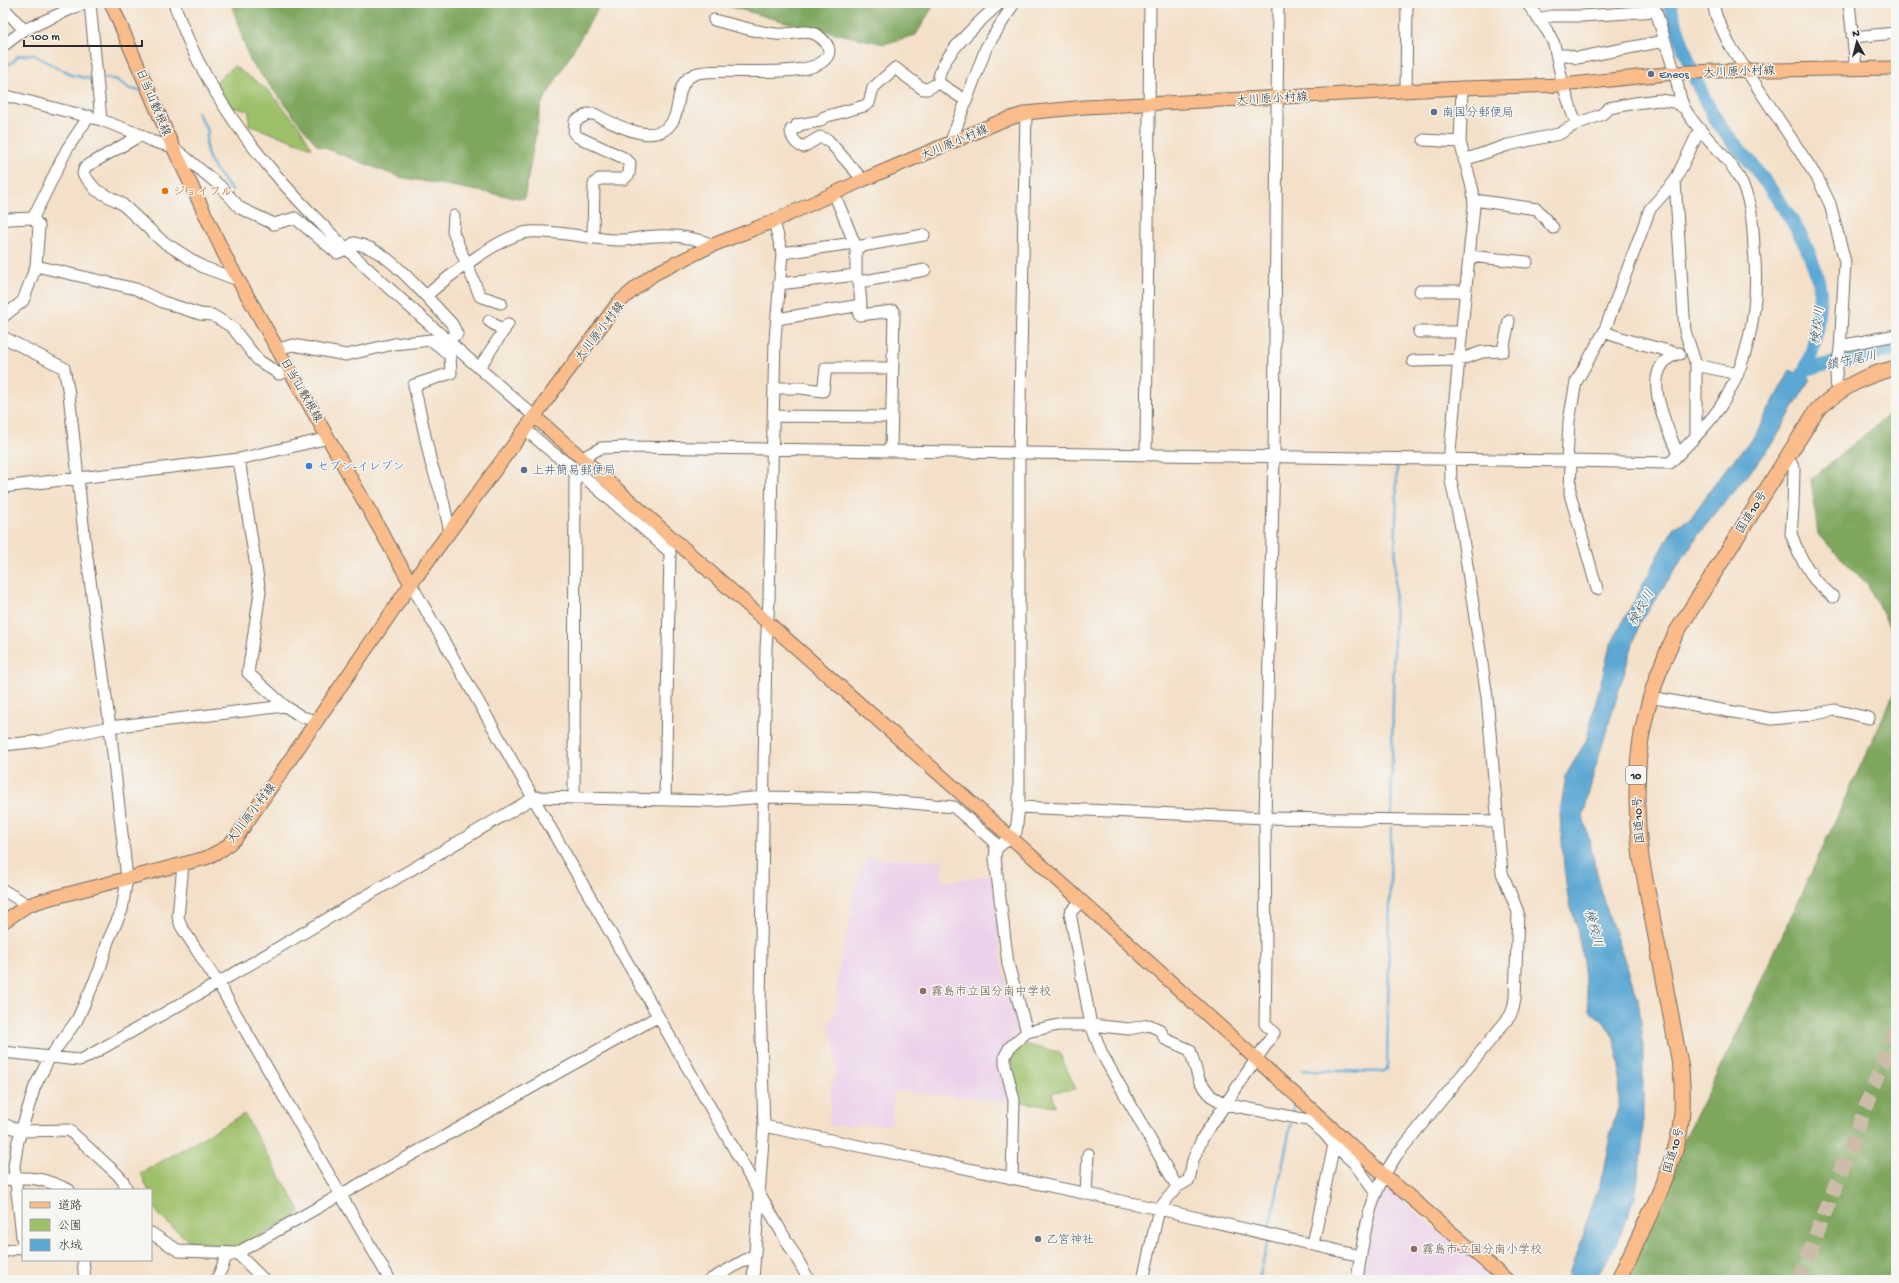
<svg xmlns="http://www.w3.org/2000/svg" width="1899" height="1283" font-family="'Gochi Hand','Klee One',sans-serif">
  <rect width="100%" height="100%" fill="#f6f6f2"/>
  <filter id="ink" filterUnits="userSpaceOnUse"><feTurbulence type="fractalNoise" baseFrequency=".025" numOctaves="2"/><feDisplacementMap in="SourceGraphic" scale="8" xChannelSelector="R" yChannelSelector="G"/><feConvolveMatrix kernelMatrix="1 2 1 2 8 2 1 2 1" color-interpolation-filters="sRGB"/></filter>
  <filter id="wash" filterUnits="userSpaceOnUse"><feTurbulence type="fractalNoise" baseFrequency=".012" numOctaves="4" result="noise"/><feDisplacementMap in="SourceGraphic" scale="16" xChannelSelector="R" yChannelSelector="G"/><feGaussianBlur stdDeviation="0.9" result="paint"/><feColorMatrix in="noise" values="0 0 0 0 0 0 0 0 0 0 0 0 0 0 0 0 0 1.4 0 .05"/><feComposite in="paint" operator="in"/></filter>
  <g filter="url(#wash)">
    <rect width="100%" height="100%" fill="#f4e0c8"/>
    <path fill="#ecd1ea" d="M 867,858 L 943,860 L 941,882 L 994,875 L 1001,961 L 1020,1032 L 1002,1051 L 999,1059 L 1011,1102 L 894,1091 L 892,1124 L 829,1126 L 831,1088 L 836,1071 L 835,1049 L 830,1027 L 836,1008 L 838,971 L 850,921 L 851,903 L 858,878 Z
      M 1382,1183 L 1497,1280 L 1362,1280 L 1373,1218 Z"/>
    <path fill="#9dc069" stroke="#64764a" d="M 234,66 L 268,90 L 299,126 L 312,148 L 249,125 L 249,111 L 227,106 L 216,82 Z
      M 1019,1043 L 1059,1052 L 1076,1089 L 1052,1092 L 1055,1106 L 1018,1102 L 1010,1056 Z
      M 244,1114 L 301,1212 L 236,1250 L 189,1241 L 159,1216 L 151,1197 L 151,1190 L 148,1190 L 141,1173 Z"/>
    <path fill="#7ea65d" stroke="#546844" d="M 231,3 L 607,3 L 600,5 L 541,105 L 524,199 L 399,177 L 317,145 L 250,61 Z
      M 717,3 L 935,3 L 916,35 L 884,44 L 789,23 Z
      M 1889,415 L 1896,415 L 1896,640 L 1868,585 L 1818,535 L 1811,479 Z
      M 1896,689 L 1896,1280 L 1624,1280 L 1668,1170 L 1730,1048 Z"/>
    <path fill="#5ba7d3" stroke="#43697f" d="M 1790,370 L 1810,379 L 1772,445 L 1700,532 L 1639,624 L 1595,769 L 1583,816 L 1604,902 L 1638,998 L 1643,1040 L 1643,1141 L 1635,1198 L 1616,1244 L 1595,1280 L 1567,1280 L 1602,1178 L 1611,1131 L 1619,1105 L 1620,1065 L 1614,1038 L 1604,1022 L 1589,1010 L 1583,962 L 1577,927 L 1568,898 L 1564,867 L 1560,815 L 1566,775 L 1586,741 L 1610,646 L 1674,527 L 1690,519 L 1724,471 L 1755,435 Z"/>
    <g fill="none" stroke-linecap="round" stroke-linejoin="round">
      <path stroke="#5ba7d3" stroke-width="2.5" d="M 3,67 L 14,61 L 18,56 L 33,54 L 57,68 L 68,72 L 71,75 L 92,79
        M 104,78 L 117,80 L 130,89 L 142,91
        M 197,112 L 208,131 C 200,158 218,171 232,191
        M 1391,816 L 1397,464
        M 1303,1070 L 1382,1072 L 1387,1069 L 1391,827
        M 1293,1115 L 1294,1107
        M 1269,1232 L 1291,1123
        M 1259,1280 L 1268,1239"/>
      <path stroke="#5ba7d3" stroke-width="14" d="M 1669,3 C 1682,43 1695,87 1718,123 C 1727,137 1740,149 1751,163 C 1778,198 1815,247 1820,292 C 1820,299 1819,307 1818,313 C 1816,346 1809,365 1793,393
        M 1806,369 L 1896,349"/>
    </g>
  </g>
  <g filter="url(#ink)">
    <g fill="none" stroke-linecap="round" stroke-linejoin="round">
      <path stroke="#ccbca9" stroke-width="15" stroke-dasharray="15 8" stroke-linecap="butt" d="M 1799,1280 L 1896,1029"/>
      <defs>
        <path id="minor" d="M 90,3 L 101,120
          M 174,3 C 214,125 309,216 402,300 C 446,339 490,378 534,416
          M 1527,3 L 1548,32 L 1554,44 L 1563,85 L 1576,124
          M 1713,3 L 1716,16 L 1729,44 L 1818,179 L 1830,204 L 1845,262 L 1840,350 L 1836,372 L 1837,392
          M 1849,3 L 1856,68
          M 3,7 L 24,30
          M 1538,19 L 1552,16 L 1582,16 L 1656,11 C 1662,32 1669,53 1675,74 C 1678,85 1679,99 1685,109 C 1701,137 1731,156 1743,186 C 1752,206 1753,226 1754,248 C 1759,298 1752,349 1728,394 C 1714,420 1690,442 1670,463 L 1567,461
          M 1852,37 L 1896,33
          M 3,46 L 24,30 L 84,3
          M 1557,55 L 1567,55 L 1577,58 L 1664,41
          M 1406,91 L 1407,3
          M 3,95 L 101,120 L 141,135 L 151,141 L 173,147 L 220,186 L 240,208 L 274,224 L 295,218 L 337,253 L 346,249 L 354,243 C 383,248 406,276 426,296 C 446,278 503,234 529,232 C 557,230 588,239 617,240 C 630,241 643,236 656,236 C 674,235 696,238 713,245
          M 965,100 L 939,83 C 935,60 983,18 1000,3
          M 141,135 L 85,167 L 83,174 L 96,190 L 121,203 L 162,241 L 203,267 L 238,280
          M 1424,140 L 1460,142
          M 950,144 L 986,48 L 1014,3
          M 1464,160 L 1508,145 L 1559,134 L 1576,124 L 1601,115 L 1609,108 L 1635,103 L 1659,100 L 1674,102 L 1684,108
          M 863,180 L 828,140 L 820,137 L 803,147 C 796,144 791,138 791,130 L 797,128 L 797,125 L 820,121 L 824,117 L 864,106 L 869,103 L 873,88 L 895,68 L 923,89 L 927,89 L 939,83
          M 1675,181 L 1685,331 L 1696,365 L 1696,436
          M 1474,200 L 1537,209 L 1553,228
          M 454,216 L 453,232 L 480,296 L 501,303
          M 3,221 L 8,219 L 33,218
          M 593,237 L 594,184 L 599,179 L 624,179 L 629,174 L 630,163 L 622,157 L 578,137 L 574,133 L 575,121 L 588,114 L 594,114 C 617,126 665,152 676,113 C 680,98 678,81 695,74 C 719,65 826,84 829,51 C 829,44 823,39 817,35 C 806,28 789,36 776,34 C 755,32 734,25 714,20
          M 856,247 L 924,235
          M 782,253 L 854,243
          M 1469,256 L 1527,262
          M 36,266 L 136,289 L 163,302 L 200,314 L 212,315 L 232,327 L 258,360 L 279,374 L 291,370
          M 859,282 L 925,270
          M 779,284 L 856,275
          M 1420,291 L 1465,291
          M 426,296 L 452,324 L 457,334 L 439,346 L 450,356 L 451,373 L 414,385 L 431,463 L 442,496 L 450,532
          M 861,305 L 859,315 L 894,311 L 891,450
          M 3,317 L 23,301 L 36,266 L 39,226 L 33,218 L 67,149 L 89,116
          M 777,319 L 861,305 L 859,282 L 856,275 L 856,247 L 834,193
          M 489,321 L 504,331
          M 1419,332 L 1461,332
          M 1604,332 L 1627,340 L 1680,354
          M 3,337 L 64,368 L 69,394 L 85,543 L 110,727 L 127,878 L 122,910 L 108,941 L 100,969 L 77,1020 L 50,1057 L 35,1086 L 18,1141 L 14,1166 L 23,1245
          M 1840,346 L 1896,335
          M 278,349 L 293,345 L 346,355 L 394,344 L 431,340 L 439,346
          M 1413,361 L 1459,360 L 1482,352 L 1503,351 L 1509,321
          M 1696,365 L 1738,374
          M 479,368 L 508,324
          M 774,388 L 801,388 L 823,391 L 826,368 L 892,368
          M 773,416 L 891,417
          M 525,429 L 553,453 L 575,469 L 670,552 L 665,800
          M 1146,454 L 1150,3
          M 1678,455 C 1668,427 1635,367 1679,353
          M 1787,455 L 1794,469 L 1793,508 L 1791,534 L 1799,554 L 1814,579 L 1833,597
          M 582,458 L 601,448 L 628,447 L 1567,461 L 1569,421 L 1576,382 L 1604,332 L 1650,209 L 1675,181 L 1699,131
          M 239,459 L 260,592 L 248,673 L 285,706 L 302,717 L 317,721
          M 1571,460 L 1570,494 L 1597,589
          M 3,487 L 239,459 L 329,438
          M 411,584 L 809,1280
          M 1650,697 L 1772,719 L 1810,715 L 1835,710 L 1869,718
          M 3,745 L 42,741 L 110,727 L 285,706
          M 574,798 L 575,469
          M 1019,807 L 1265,818 L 1498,821
          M 996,849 L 1016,832 L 1019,807 L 1019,452 L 1026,113
          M 183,865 L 178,917 L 181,926 L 218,983 L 390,1280
          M 3,890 L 28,905
          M 1081,901 L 1070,913 L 1091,1025 L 1129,1029 L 1149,1025 L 1160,1030 L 1165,1039 L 1190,1050 L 1199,1080 L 1211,1096 L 1225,1104 L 1308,1120 L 1324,1133 L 1334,1145 L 1354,1163 L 1375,1192
          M 3,1052 L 79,1060 L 83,1059 L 218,983 L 535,797 L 714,801 L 765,797 L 869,799 L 954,807 L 993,841 L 996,849 L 995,858 L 1008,964 L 1027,1032
          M 3,1124 L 21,1131 L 69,1130 L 117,1174 L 123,1181 L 127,1190
          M 764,1126 L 1159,1209 L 1361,1256
          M 1012,1179 L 1014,1100 L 1005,1064 L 1005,1056 L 1010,1047 L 1027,1032 L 1058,1025 L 1091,1025 L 1102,1054 L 1177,1187
          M 3,1180 C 29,1175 45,1179 69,1190
          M 1086,1194 L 1088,1154
          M 151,1233 L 179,1251 L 237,1253 L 264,1280
          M 1313,1244 L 1334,1145
          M 3,1252 L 23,1247
          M 83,1260 L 85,1280
          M 217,1280 L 226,1257 L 237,1253 L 657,1017
          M 710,1280 L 754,1255
          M 753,1280 L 764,1126 L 760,1004 L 766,648 L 769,599 L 775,340 L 782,253 L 774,221
          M 1143,1280 L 1159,1209 L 1177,1187 L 1189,1180 L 1193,1160 L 1203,1137 L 1274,1033 L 1265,1024 L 1266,959 L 1265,818 L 1274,456 L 1278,3
          M 1357,1280 C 1364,1233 1368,1197 1396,1156 L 1510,1016 L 1513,1009 L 1515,998 L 1518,912 L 1502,873 L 1487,697 L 1462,532 L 1451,481 L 1450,450 L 1474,206 L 1473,191 L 1460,142 L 1462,88"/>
        <path id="major" d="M 111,3 L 173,147 L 227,260 L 411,584
          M 1462,88 L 1563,85 L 1675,73 L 1713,71 L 1896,68
          M 534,416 L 1025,850 L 1383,1174 L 1507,1280
          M 3,922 L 28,905 L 44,900 L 206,858 L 223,849 L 236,838 L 411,584 L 618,303 L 637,287 L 654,274 L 713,245 L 774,221 L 863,180 L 999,122 L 1026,113 L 1085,107 L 1462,88"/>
        <path id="highway" d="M 1619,1280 C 1639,1234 1666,1188 1678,1139 C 1684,1116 1683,1092 1681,1069 L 1641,858 C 1631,773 1638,711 1676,633 L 1817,410 C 1841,388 1864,375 1896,368"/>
      </defs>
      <use href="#minor" stroke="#716a62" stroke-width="13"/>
      <use href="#major" stroke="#716a62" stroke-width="15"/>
      <use href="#highway" stroke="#716a62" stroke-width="17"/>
      <use href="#minor" stroke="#fff" stroke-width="11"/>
      <use href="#major" stroke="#f9bc8a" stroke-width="13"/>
      <use href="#highway" stroke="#f9bc8a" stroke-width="15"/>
    </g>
  </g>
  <g fill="#5c6f8a" stroke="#f6f6f2" stroke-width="1.5">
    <circle cx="1651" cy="74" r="4"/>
    <circle cx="1434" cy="112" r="4"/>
    <circle cx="524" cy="470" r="4"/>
  </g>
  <circle fill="#e8710a" stroke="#f6f6f2" stroke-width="1.5" cx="165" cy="191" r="4"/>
  <circle fill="#3f7fe0" stroke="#f6f6f2" stroke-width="1.5" cx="309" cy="466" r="4"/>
  <g fill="#8d6e63" stroke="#f6f6f2" stroke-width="1.5">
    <circle cx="923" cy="991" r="4"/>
    <circle cx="1414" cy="1249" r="4"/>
  </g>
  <circle fill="#6b7280" stroke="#f6f6f2" stroke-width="1.5" cx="1038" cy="1239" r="4"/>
  <g text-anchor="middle" stroke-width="3" stroke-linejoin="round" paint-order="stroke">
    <rect fill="#f6f6f2" stroke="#686867" stroke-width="1" x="1626" y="766" width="20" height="18" rx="3"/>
    <g font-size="11" font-weight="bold" fill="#2b2b2b">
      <text x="1636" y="779">10</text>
    </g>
    <g font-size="12" fill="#2b2b2b" stroke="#f6f6f2">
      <text transform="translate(1739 71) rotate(-2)" y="4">大川原小村線</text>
      <text transform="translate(1272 98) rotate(-3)" y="4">大川原小村線</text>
      <text transform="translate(154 102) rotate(67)" y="4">日当山敷根線</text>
      <text transform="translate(954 142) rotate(-23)" y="4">大川原小村線</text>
      <text transform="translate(599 331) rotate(-52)" y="4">大川原小村線</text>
      <text transform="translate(302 390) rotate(60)" y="4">日当山敷根線</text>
      <text transform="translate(1751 512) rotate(-58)" y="4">国道10号</text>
      <text transform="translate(251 813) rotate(-53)" y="4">大川原小村線</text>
      <text transform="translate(1638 820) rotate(-94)" y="4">国道10号</text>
      <text transform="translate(1673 1150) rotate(-74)" y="4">国道10号</text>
    </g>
    <g font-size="12" fill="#4e5e75" stroke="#f6f6f2" text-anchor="start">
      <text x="1659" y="78">Eneos</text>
      <text x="1442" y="116">南国分郵便局</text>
      <text x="532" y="474">上井簡易郵便局</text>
    </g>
    <g font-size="12" fill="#c56008" stroke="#f6f6f2" text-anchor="start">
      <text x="173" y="195">ジョイフル</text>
    </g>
    <g font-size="12" fill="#366cbe" stroke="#f6f6f2" text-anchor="start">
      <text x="317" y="470">セブン-イレブン</text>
    </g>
    <g font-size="12" fill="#785e54" stroke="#f6f6f2" text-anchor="start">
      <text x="931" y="995">霧島市立国分南中学校</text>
      <text x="1422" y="1253">霧島市立国分南小学校</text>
    </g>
    <g font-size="12" fill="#5b616d" stroke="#f6f6f2" text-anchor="start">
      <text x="1046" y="1243">乙宮神社</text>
    </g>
    <g font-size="13" font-style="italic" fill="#3c5666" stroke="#f6f6f2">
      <text transform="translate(1816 325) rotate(-82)" y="5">検校川</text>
      <text transform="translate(1851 359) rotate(-12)" y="5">鎮守尾川</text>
      <text transform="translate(1640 607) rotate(-60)" y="5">検校川</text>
      <text transform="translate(1595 928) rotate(75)" y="5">検校川</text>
    </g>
  </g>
  <rect width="1899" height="1283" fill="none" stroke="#f6f6f2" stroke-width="16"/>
  <rect x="22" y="1189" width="130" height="72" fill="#f6f6f2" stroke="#a5a5a2"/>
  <rect x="30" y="1202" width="20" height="6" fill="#f9bc8a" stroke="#a5a5a2"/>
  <text x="58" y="1209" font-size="12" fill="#2b2b2b">道路</text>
  <rect x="30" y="1219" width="20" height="12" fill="#9dc069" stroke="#a5a5a2"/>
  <text x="58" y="1229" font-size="12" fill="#2b2b2b">公園</text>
  <rect x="30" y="1239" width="20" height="12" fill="#5ba7d3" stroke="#a5a5a2"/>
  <text x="58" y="1249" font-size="12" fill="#2b2b2b">水域</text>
  <g transform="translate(1857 42) rotate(353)" stroke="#f6f6f2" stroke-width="3" paint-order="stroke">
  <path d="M0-3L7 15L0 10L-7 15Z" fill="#2b2b2b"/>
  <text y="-6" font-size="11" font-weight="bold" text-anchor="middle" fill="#2b2b2b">N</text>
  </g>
  <path d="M24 40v6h118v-6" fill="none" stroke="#2b2b2b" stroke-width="2"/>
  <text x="30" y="40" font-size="12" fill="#2b2b2b" stroke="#f6f6f2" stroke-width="3" paint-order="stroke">100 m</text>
</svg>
